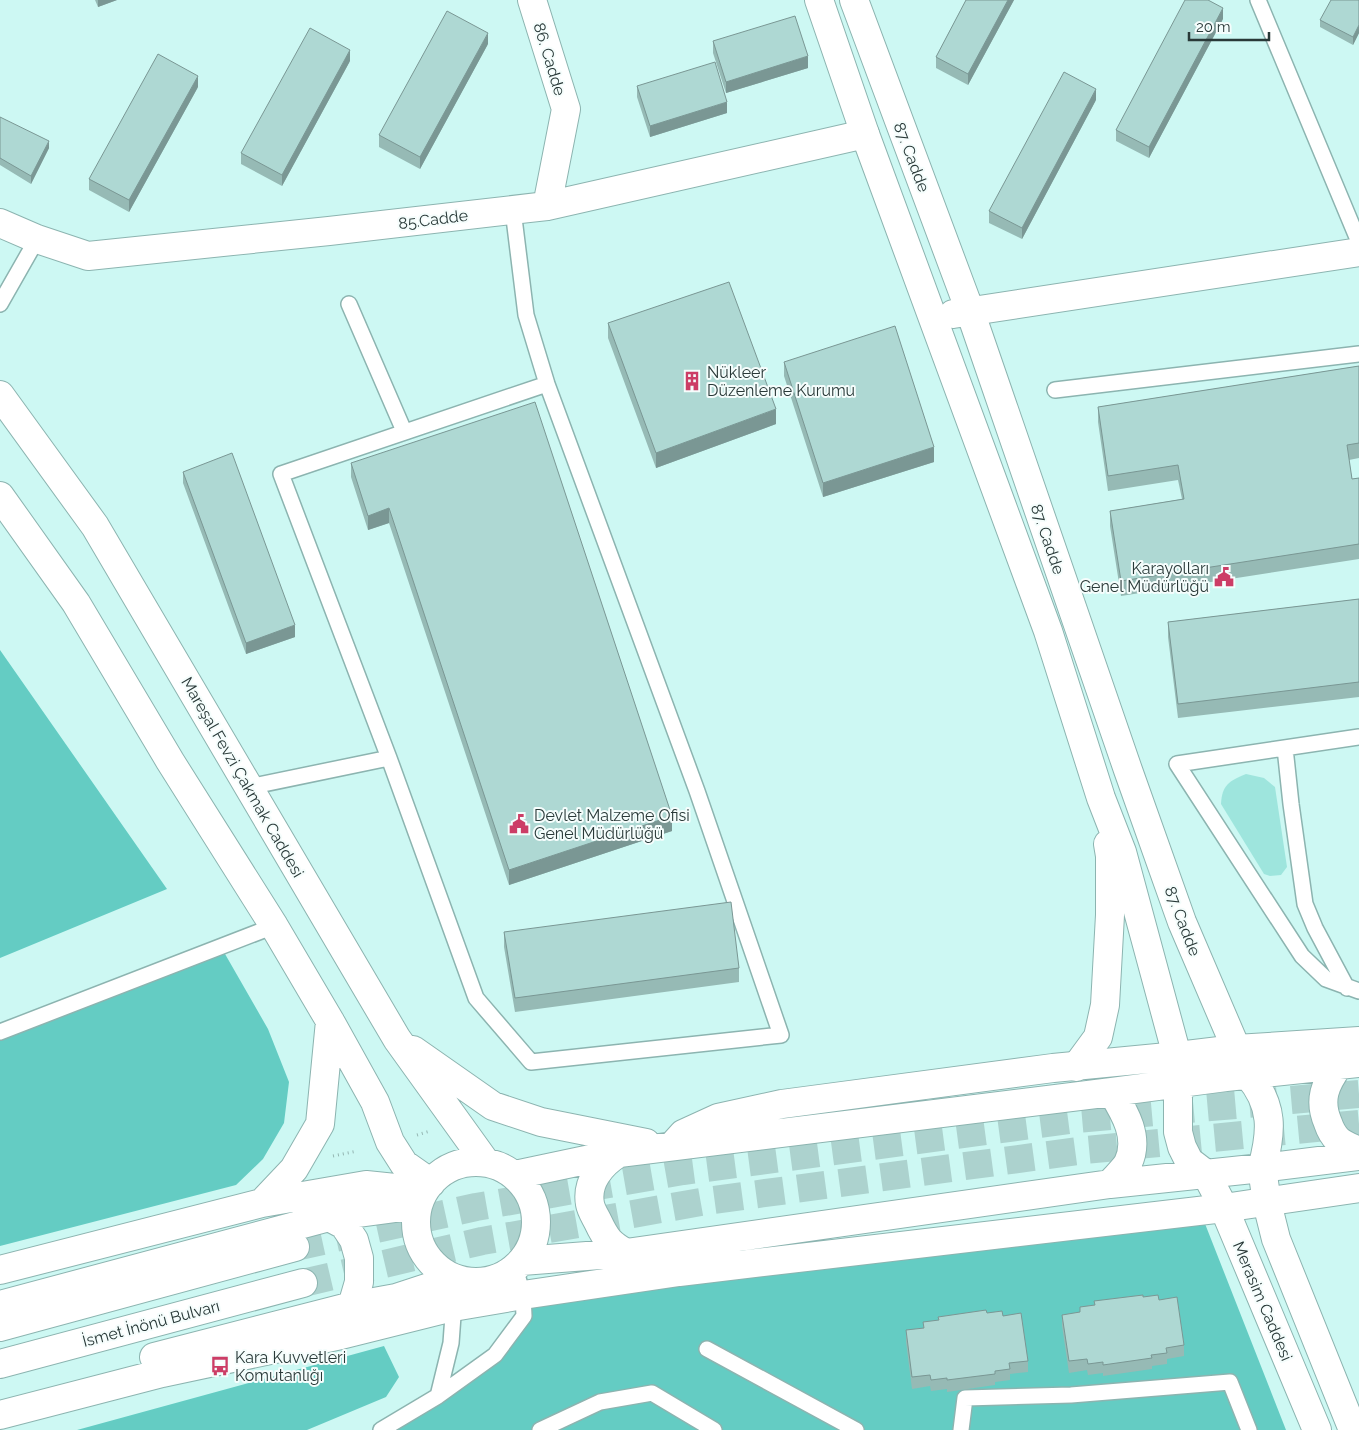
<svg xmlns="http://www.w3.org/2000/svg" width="1359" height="1430" font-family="Raleway,sans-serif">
  <rect width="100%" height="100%" fill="#cdf8f3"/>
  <path fill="#9ee5dd" d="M 1246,774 L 1264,778 L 1275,787 L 1287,867 L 1281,875 L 1270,876 L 1264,874 L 1221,804 C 1222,785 1229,781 1246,774 Z"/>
  <path fill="#64ccc3" d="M 0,650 L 167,889 L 0,958 Z
    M 221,947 L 268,1029 L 289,1082 L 284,1123 L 263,1159 L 236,1185 L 0,1246 L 0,1032 Z
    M 1200,1211 L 1286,1430 L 381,1430 L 495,1355 L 524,1316 L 523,1295 Z
    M 384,1346 L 399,1377 L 386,1397 L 307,1430 L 77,1430 Z"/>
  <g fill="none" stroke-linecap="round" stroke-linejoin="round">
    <path stroke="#acd2ce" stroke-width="28" stroke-dasharray="28 14" stroke-linecap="butt" d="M 295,1247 L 476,1207 L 683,1171 L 1077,1119 L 1359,1094
      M 303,1283 L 482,1241 L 706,1201 L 1085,1150 L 1359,1124"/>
    <defs>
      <path id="service" d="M 1258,0 L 1359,242
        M 513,210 L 526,315 L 547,384 L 697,791 L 781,1035 L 531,1062 L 476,998 L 389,758 L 281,474 L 547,384
        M 0,304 L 37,239
        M 349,304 L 404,431
        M 1055,390 L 1359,354
        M 1359,737 L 1177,764 L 1302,956 L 1326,979 L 1359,991
        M 1285,748 L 1291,804 L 1305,904 L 1315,928 L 1347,988
        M 249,787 L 389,758
        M 0,1032 L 274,926
        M 707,1349 L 856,1430
        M 438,1396 L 451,1343 L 454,1302
        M 381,1430 L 438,1396 L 495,1355 L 524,1316 L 523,1295 L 515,1268
        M 540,1430 L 600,1402 L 652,1393 L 714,1430
        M 961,1430 L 965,1398 L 1071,1395 L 1230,1382 L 1249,1430"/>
      <path id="minor" d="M 532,0 L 566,109 L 547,206
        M 0,223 L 37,239 L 88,256 L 329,231 L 547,206 L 865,134
        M 1262,1168 L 1267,1203 L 1276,1239 L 1353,1430
        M 1206,1174 L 1224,1208 L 1317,1430"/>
      <path id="tertiary" d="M 819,0 L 865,134 L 1048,631 L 1101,798 L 1122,852 L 1183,1078
        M 854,0 L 970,311 L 1128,770 L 1182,922 L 1245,1069
        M 953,314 L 1359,252
        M 1076,1067 L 1098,1037 L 1105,1005 L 1110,915 L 1110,856 L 1108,844"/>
      <path id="primary" d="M 0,395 L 95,526 L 397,1039 L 484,1160
        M 0,496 L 76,603 L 170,761 L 274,926 L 330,1021 L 375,1102 L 390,1142 L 404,1164 L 431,1183
        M 413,1050 L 493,1106 L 541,1122 L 646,1143
        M 1339,1065 C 1325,1084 1318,1100 1328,1123 C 1330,1129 1333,1135 1338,1140 C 1344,1145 1352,1148 1359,1151
        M 1248,1075 C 1274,1105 1272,1132 1262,1168
        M 1184,1082 L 1178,1094 L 1178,1132 L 1182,1147 L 1189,1161 L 1206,1174
        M 674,1144 L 683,1134 L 718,1118 L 782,1104 L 1053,1068 L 1178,1056 L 1236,1049 L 1359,1041
        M 619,1153 C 601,1164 586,1182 590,1204 C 591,1210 595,1216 598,1222 C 606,1239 610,1244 626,1253
        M416 1222a60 60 0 1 1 120 0a60 60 0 1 1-120 0Z
        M 515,1175 L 619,1153 L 1112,1092 L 1226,1077 L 1359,1063
        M 1110,1184 C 1115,1178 1124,1170 1128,1163 C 1140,1138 1125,1113 1112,1092
        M 262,1203 L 294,1169 L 320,1124 L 330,1021
        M 329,1217 L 344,1225 L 354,1240 L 359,1258 L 359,1282 L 352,1306
        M 522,1261 L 626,1253 L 1110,1184 L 1262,1168 L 1359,1156
        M 0,1270 L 262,1203 L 366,1185 L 424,1191
        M 0,1305 L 329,1217 L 418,1205
        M 0,1327 L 295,1247
        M 154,1357 L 352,1306 L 396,1298 L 454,1279
        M 0,1364 L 303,1283
        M 0,1415 L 162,1373 L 341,1335 L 453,1307 L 523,1295 L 679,1272 L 1224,1208 L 1359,1188"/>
    </defs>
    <use href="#service" stroke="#8cb4b0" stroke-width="18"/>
    <use href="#minor" stroke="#8cb4b0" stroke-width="30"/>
    <use href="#tertiary" stroke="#8cb4b0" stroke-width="30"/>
    <use href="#primary" stroke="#8cb4b0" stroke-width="30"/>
    <path stroke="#95b7b3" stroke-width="3" stroke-dasharray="1 4" stroke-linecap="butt" d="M 417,1135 L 430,1131
      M 333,1156 L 357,1151"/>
    <use href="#service" stroke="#fff" stroke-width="15"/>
    <use href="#minor" stroke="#fff" stroke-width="28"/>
    <use href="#tertiary" stroke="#fff" stroke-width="28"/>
    <use href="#primary" stroke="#fff" stroke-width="28"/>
  </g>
  <path fill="#96bab5" d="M 95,0 L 117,0 L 98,7 Z
    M 966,0 L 1014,0 L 968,85 L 936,68 L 936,57 Z
    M 1359,0 L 1359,33 L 1353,45 L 1320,27 L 1320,20 Z
    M 1223,19 L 1149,158 L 1116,141 L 1116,130 Z
    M 713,41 L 808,68 L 726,93 L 713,53 Z
    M 488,44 L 420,169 L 379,147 L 379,135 Z
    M 350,61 L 282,186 L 241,164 L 241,153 Z
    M 637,86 L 727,113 L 650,137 L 637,97 Z
    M 198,87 L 129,212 L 89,190 L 89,179 Z
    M 1096,100 L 1022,239 L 989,223 L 989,211 Z
    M 0,117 L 49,148 L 31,184 L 0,165 Z
    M 608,323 L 776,424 L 656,468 L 608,338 Z
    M 784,362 L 934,462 L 823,497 L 784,376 Z
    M 1359,366 L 1359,458 L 1349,460 L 1352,479 L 1359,478 L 1359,559 L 1121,596 L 1110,526 L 1110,511 L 1182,499 L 1178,480 L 1108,491 L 1098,422 L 1098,407 Z
    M 351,463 L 672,831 L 509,885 L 389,523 L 368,530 L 351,477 Z
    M 183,472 L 295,637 L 246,654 L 183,483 Z
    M 1359,599 L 1359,697 L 1178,718 L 1168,637 L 1168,622 Z
    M 504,932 L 739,968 L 739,982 L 515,1012 L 504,947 Z
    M 1143,1297 L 1159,1300 L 1184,1345 L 1184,1356 L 1167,1359 L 1167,1364 L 1152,1366 L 1152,1369 L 1103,1376 L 1103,1373 L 1088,1375 L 1087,1370 L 1069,1373 L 1062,1326 L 1062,1315 L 1080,1312 L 1080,1307 Z
    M 987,1313 L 1003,1316 L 1028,1361 L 1028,1372 L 1010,1374 L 1010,1380 L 995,1382 L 995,1385 L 947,1392 L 947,1389 L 931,1391 L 930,1386 L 912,1389 L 906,1342 L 906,1330 L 923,1328 L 923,1322 L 938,1321 L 938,1317 Z"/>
  <path fill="#7a9794" d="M 98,0 L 117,0 L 98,7 Z
    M 1008,0 L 1014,0 L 968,85 L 968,74 Z
    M 1223,8 L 1223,19 L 1149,158 L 1149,147 Z
    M 1359,25 L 1359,33 L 1353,45 L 1353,37 Z
    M 488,33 L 488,44 L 420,169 L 420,157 Z
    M 350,50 L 350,61 L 282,186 L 282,175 Z
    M 808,56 L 808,68 L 726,93 L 726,82 Z
    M 198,76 L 198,87 L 129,212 L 129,200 Z
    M 1096,89 L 1096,100 L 1022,239 L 1022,228 Z
    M 727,102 L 727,113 L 650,137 L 650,126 Z
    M 49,141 L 49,148 L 31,184 L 31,176 Z
    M 776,409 L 776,424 L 656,468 L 656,453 Z
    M 934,447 L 934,462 L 823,497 L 823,483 Z
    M 389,508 L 389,523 L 368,530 L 368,516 Z
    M 295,625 L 295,637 L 246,654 L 246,643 Z
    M 672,816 L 672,831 L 509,885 L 509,870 Z"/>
  <path fill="#aed8d3" stroke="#7a9794" d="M 966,0 L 1008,0 L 968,74 L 936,57 Z
    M 1185,0 L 1208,0 L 1223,8 L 1149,147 L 1116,130 Z
    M 1331,0 L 1359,0 L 1359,25 L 1353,37 L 1320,20 Z
    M 447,11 L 488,33 L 420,157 L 379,135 Z
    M 795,16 L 808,56 L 726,82 L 713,41 Z
    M 310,28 L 350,50 L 282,175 L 241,153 Z
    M 158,54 L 198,76 L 129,200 L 89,179 Z
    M 715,62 L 727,102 L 650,126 L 637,86 Z
    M 1064,72 L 1096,89 L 1022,228 L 989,211 Z
    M 0,117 L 49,141 L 31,176 L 0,158 Z
    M 729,282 L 776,409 L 656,453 L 608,323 Z
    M 895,326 L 934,447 L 823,483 L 784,362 Z
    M 1359,366 L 1359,443 L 1347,445 L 1352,479 L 1359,478 L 1359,544 L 1121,581 L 1110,511 L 1184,499 L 1178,465 L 1108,476 L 1098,407 Z
    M 535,402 L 672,816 L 509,870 L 389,508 L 368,516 L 351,463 Z
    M 232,453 L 295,625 L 246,643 L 183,472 Z
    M 1359,599 L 1359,682 L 1178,704 L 1168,622 Z
    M 731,902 L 739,968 L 515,998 L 504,932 Z
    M 1143,1295 L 1143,1297 L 1158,1295 L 1159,1300 L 1177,1297 L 1184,1345 L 1166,1348 L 1167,1353 L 1151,1355 L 1152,1358 L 1103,1365 L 1103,1362 L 1088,1364 L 1087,1359 L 1069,1361 L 1062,1315 L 1080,1312 L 1080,1307 L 1095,1305 L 1094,1301 Z
    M 986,1310 L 987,1313 L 1002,1311 L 1003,1316 L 1021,1313 L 1028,1361 L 1009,1363 L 1010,1369 L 995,1371 L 995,1374 L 947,1380 L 947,1378 L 931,1380 L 930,1375 L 912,1377 L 906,1330 L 924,1328 L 923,1322 L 939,1320 L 938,1317 Z"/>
  <defs>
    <symbol id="building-bare" viewBox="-9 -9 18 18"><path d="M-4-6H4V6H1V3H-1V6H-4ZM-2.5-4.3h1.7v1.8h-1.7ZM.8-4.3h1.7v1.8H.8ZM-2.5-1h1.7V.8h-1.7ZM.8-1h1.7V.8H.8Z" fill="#cc3d66" stroke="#f5fdfc" stroke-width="2.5" paint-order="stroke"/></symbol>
    <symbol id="civic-bare" viewBox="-9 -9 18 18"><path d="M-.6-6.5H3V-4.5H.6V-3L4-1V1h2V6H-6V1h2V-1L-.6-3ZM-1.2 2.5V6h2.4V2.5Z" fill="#cc3d66" stroke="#f5fdfc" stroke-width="2.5" paint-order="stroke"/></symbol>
    <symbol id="bus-bare" viewBox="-9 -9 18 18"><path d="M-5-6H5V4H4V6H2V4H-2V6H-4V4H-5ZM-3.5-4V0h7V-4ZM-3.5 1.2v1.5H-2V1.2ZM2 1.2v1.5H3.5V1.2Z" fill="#cc3d66" stroke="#f5fdfc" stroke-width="2.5" paint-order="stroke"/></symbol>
  </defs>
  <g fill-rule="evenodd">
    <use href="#building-bare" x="678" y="367" width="28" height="28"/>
    <use href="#civic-bare" x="1210" y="563" width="28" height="28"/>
    <use href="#civic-bare" x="505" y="810" width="28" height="28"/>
    <use href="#bus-bare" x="206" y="1352" width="28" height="28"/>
  </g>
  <g text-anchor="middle" stroke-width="4" stroke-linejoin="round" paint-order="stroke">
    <g font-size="16" fill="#293938" stroke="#f5fdfc">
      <text transform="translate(550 59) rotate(73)" y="6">86. Cadde</text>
      <text transform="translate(912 157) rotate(69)" y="6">87. Cadde</text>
      <text transform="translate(433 219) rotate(-7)" y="6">85.Cadde</text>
      <text transform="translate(1048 539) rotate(71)" y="6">87. Cadde</text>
      <text transform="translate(243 777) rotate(60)" y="6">Mareşal Fevzi Çakmak Caddesi</text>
      <text transform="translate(1183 921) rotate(69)" y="6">87. Cadde</text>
      <text transform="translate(1263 1301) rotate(67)" y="6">Merasim Caddesi</text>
      <text transform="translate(151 1323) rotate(-15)" y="6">İsmet İnönü Bulvarı</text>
    </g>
    <g font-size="16" fill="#293938" stroke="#f5fdfc" text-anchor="start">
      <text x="707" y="378">Nükleer<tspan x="707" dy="18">Düzenleme Kurumu</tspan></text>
      <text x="1209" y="574" text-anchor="end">Karayolları<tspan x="1209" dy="18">Genel Müdürlüğü</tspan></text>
      <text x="534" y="821">Devlet Malzeme Ofisi<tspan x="534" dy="18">Genel Müdürlüğü</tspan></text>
      <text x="235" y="1363">Kara Kuvvetleri<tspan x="235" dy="18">Komutanlığı</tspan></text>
    </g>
  </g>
  <path d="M1189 32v8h80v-8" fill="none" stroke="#293938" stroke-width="2.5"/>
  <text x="1196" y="32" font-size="15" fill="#293938" stroke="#f5fdfc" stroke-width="4" paint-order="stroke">20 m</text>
</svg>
